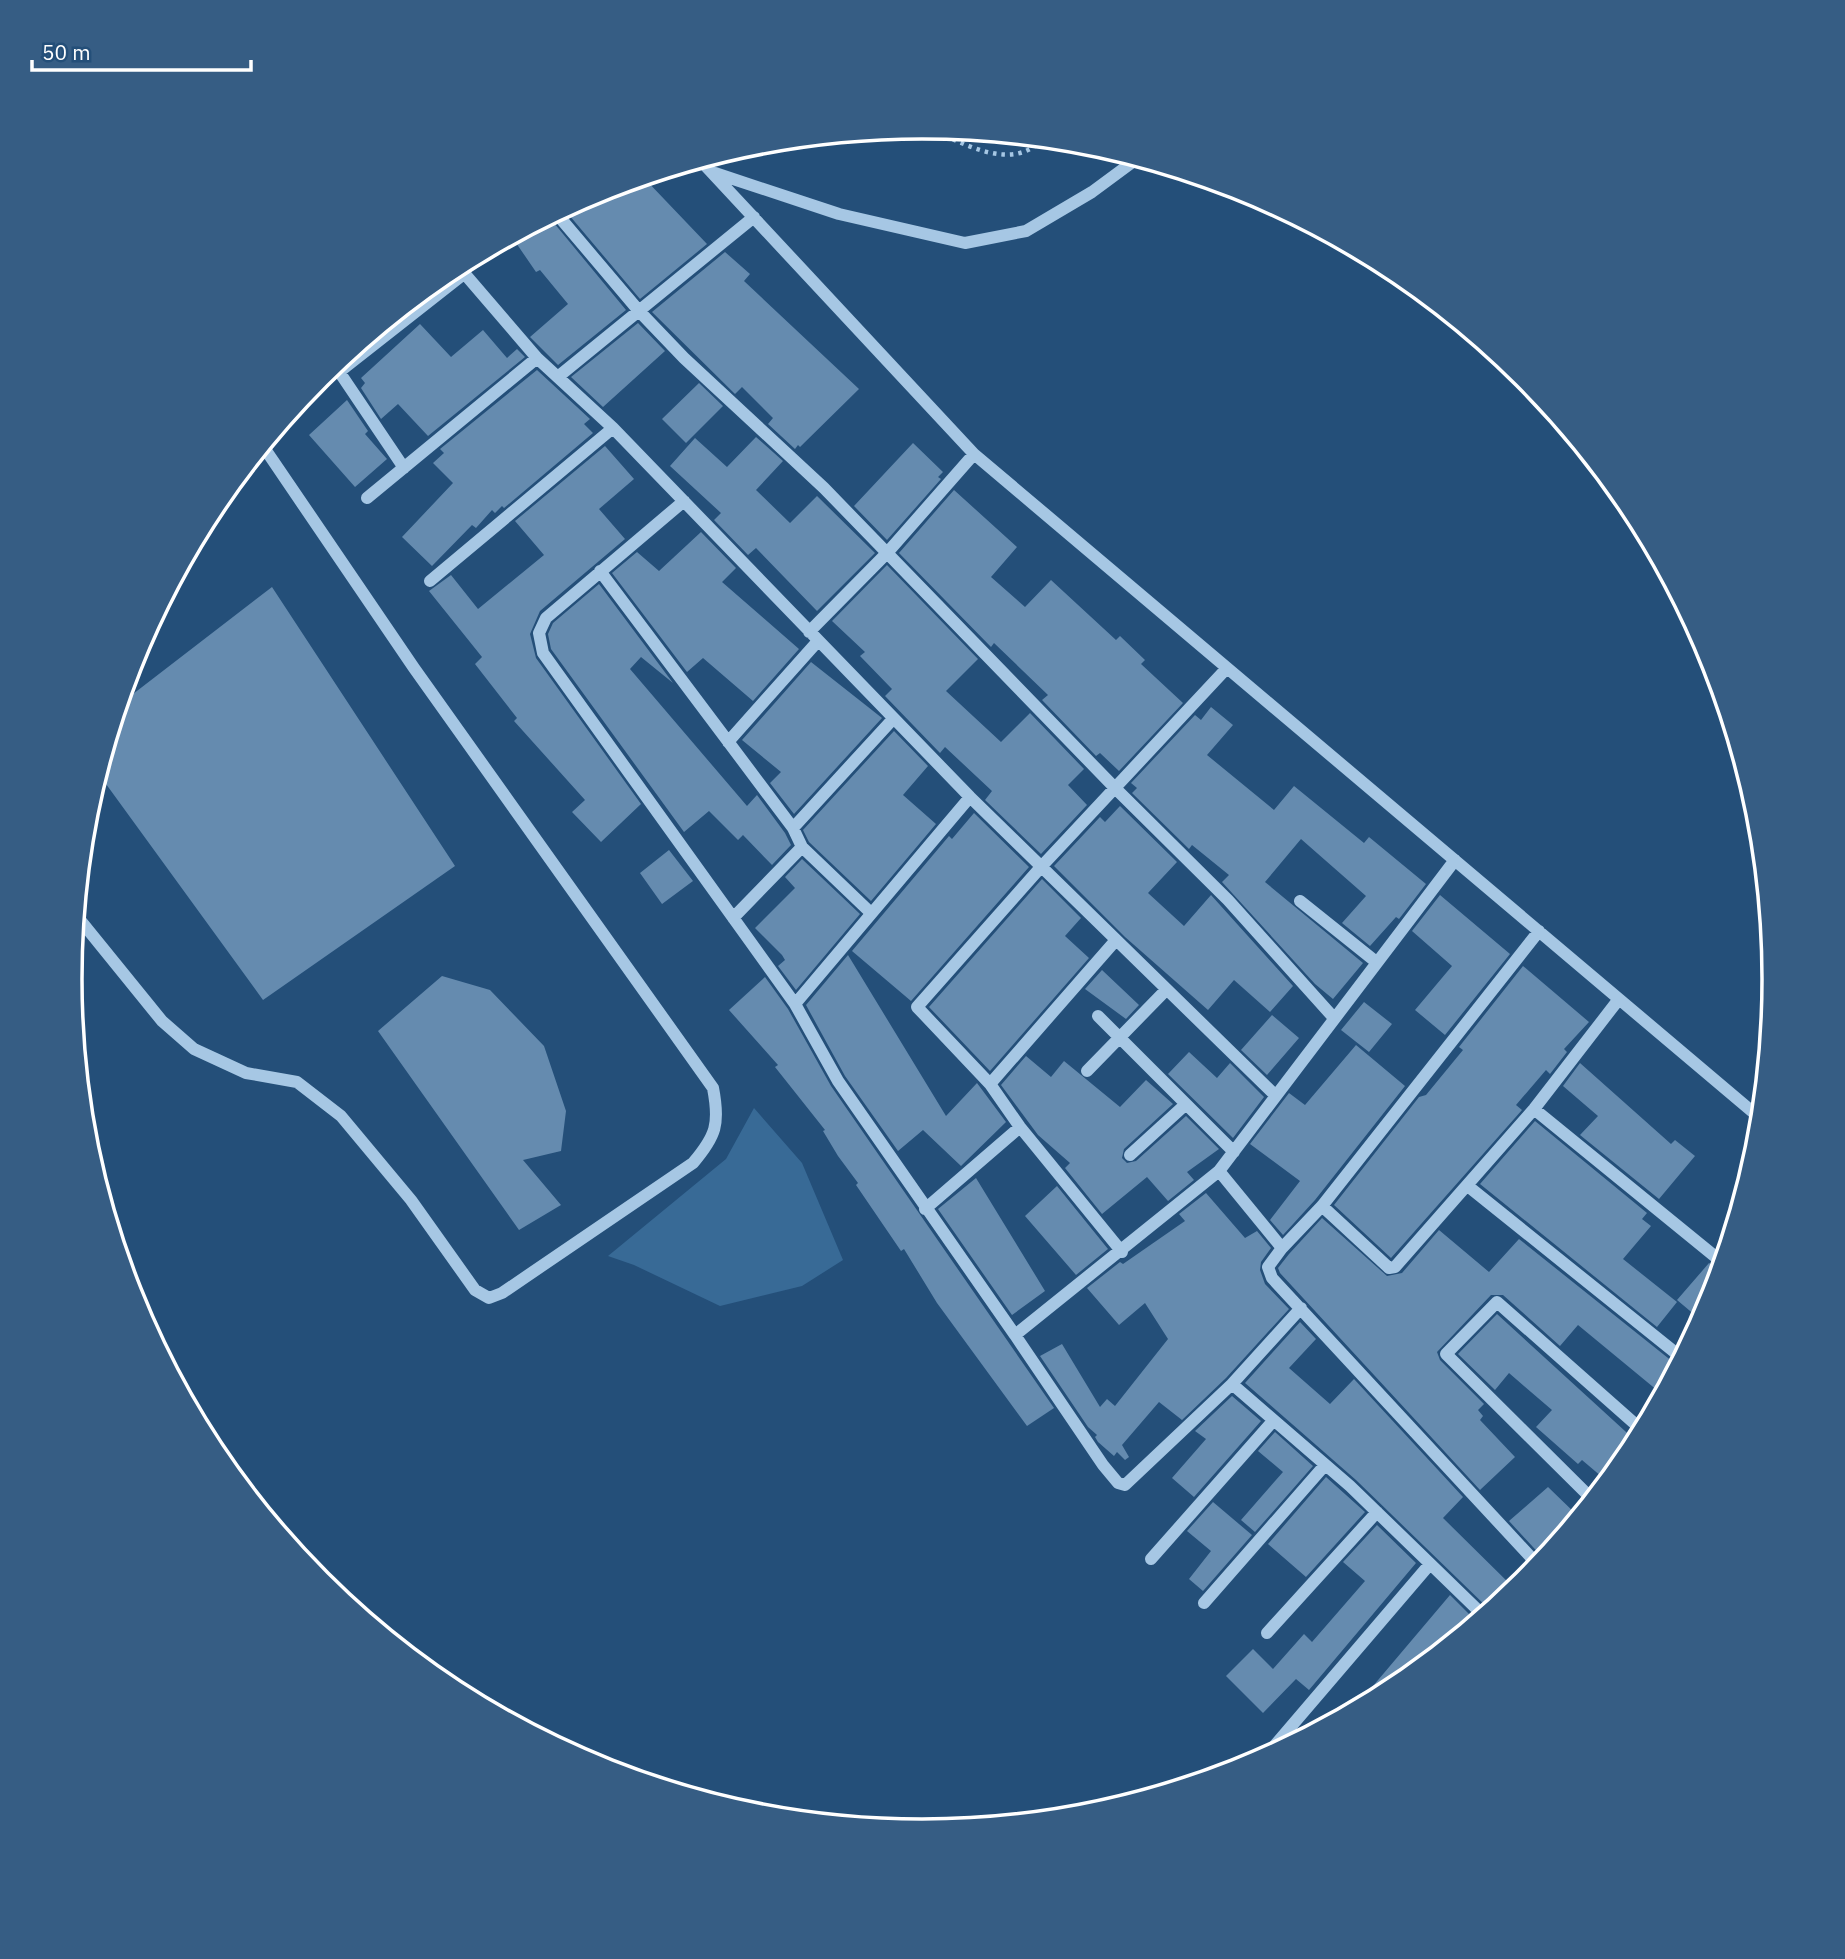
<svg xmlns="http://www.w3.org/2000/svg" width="1845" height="1959" font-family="'IBM Plex Sans',sans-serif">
  <rect width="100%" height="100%" fill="#244f79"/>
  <path fill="#386a96" d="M 754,1108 L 802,1163 L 843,1260 L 802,1286 L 720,1306 L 634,1265 L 608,1256 L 726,1159 Z"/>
  <path fill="#658baf" d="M 644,178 L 707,244 L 640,299 L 564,209 L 597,192 Z
    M 549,217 L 626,310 L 558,365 L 530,337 L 568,304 L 540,270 L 536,272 L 512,237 Z
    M 725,252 L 750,274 L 744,281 L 859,389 L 800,447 L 798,445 L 795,449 L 768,424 L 773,418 L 742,387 L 735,394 L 652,312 Z
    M 638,323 L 665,351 L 603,407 L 571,377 Z
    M 420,324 L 451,357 L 483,330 L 507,358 L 517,349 L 525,357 L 428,436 L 398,404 L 381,419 L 361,388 L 365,383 L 361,378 Z
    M 537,370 L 590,419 L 584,424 L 593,433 L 504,508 L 502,506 L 495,513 L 492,510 L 476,528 L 472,525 L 432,566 L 402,537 L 453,483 L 433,463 L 444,453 L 440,449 Z
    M 699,383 L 723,406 L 686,443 L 662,419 Z
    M 347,400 L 368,431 L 365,434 L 387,459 L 355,487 L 309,435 Z
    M 756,437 L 783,461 L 756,490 L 790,523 L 817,496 L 875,553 L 817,611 L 756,548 L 748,555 L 714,520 L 721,513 L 670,466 L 695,438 L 727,467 Z
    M 913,443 L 943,472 L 938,477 L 941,479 L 887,540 L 854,506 Z
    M 605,446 L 634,479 L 599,509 L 625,539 L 540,611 L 530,634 L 536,658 L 641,804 L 601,842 L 572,812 L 585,800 L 514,721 L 517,718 L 475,664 L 482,657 L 429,591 L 451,575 L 478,609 L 544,555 L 515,521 Z
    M 954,490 L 1017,547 L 991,577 L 1025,607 L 1051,580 L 1116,640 L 1120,636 L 1145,660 L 1141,664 L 1183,703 L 1119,771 L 1100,753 L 1096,756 L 1042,700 L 1048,695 L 994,643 L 991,647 L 899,553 Z
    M 701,532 L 736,568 L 722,582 L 799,649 L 753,701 L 703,658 L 687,672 L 612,573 L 637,552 L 659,571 Z
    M 887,565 L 978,659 L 946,691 L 1001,742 L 1030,713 L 1084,769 L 1068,785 L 1087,805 L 1041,854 L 985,800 L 992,791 L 945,747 L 940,753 L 885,696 L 892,689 L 860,656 L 865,652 L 832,621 Z
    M 599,584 L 673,683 L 641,657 L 630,669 L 747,806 L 757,795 L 785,833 L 791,845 L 772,865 L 743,835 L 738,840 L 709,811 L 684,832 L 551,649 L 548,634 L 553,623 Z
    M 272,587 L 455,866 L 263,1000 L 98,773 L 120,704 Z
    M 811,662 L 882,718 L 794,814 L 770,783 L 781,772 L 742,740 Z
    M 1211,707 L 1233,725 L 1207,755 L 1274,810 L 1294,786 L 1364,843 L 1369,837 L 1426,884 L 1399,919 L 1396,917 L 1370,946 L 1342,923 L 1366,896 L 1301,839 L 1265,882 L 1363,963 L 1333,999 L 1315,984 L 1222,882 L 1229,875 L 1192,845 L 1189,849 L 1132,793 L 1137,788 L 1131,783 L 1195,715 L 1201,720 Z
    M 894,731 L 928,766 L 903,795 L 936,824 L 871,901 L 809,842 L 803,830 Z
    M 1120,806 L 1177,862 L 1148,893 L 1184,926 L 1211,895 L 1293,986 L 1270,1012 L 1234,980 L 1208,1010 L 1125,937 L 1054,866 L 1100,817 L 1105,822 Z
    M 974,813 L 1029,867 L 911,1001 L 852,951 L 949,836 L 952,839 Z
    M 669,850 L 693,881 L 662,904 L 640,873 Z
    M 802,859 L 860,914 L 796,990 L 778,966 L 785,960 L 782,955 L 755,928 L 795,888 L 785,877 Z
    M 1042,879 L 1081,918 L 1065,936 L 1089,958 L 990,1071 L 929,1007 Z
    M 1440,895 L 1510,954 L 1445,1035 L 1415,1010 L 1452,966 L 1412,931 Z
    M 848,955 L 946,1116 L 977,1083 L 1006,1122 L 961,1166 L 923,1130 L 898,1151 L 845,1076 L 806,1005 Z
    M 1523,966 L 1589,1022 L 1564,1049 L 1567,1052 L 1550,1074 L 1546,1070 L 1516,1105 L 1522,1110 L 1391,1258 L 1334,1205 L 1419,1097 L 1426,1095 L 1463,1050 L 1459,1047 Z
    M 1102,970 L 1139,1005 L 1126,1019 L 1085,989 Z
    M 442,976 L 490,990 L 544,1046 L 566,1111 L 561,1151 L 523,1160 L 561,1205 L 519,1230 L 378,1031 Z
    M 765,977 L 788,1009 L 831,1086 L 1054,1408 L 1027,1426 L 937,1303 L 904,1249 L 901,1251 L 856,1185 L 858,1183 L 838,1156 L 823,1131 L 825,1130 L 775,1067 L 778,1065 L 729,1010 Z
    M 1364,1002 L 1392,1024 L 1369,1052 L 1341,1030 Z
    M 1272,1015 L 1299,1038 L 1267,1075 L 1241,1050 Z
    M 1356,1045 L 1405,1086 L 1315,1200 L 1283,1235 L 1270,1220 L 1300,1181 L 1250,1144 L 1289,1093 L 1305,1105 Z
    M 1189,1052 L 1217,1078 L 1230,1063 L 1264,1097 L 1233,1138 L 1168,1074 Z
    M 1026,1056 L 1051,1077 L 1064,1061 L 1120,1107 L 1146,1080 L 1173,1104 L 1124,1149 L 1122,1158 L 1127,1163 L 1136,1161 L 1186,1116 L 1219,1149 L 1187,1172 L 1194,1180 L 1168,1201 L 1147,1177 L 1102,1214 L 1065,1168 L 1070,1163 L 1038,1135 L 1001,1085 Z
    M 1580,1063 L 1671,1144 L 1675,1140 L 1695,1156 L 1659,1199 L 1580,1135 L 1598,1116 L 1563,1086 Z
    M 1535,1121 L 1647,1213 L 1642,1219 L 1651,1226 L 1623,1259 L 1677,1302 L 1657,1327 L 1480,1184 Z
    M 976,1178 L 1045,1291 L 1012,1315 L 938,1209 Z
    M 1057,1186 L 1108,1249 L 1076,1275 L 1025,1216 Z
    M 1206,1193 L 1245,1238 L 1257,1231 L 1271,1248 L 1261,1262 L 1260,1270 L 1265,1284 L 1289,1309 L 1226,1378 L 1182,1420 L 1159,1402 L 1122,1445 L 1129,1457 L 1125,1460 L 1117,1452 L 1114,1456 L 1098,1442 L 1095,1437 L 1097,1435 L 1088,1427 L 1040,1356 L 1062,1344 L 1100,1407 L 1107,1399 L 1115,1406 L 1168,1339 L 1145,1303 L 1119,1325 L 1087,1288 L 1120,1262 L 1123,1264 L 1185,1221 L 1179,1214 Z
    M 1322,1218 L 1387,1276 L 1402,1273 L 1439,1230 L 1489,1272 L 1519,1239 L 1678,1366 L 1658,1391 L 1578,1325 L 1560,1346 L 1503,1295 L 1491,1295 L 1437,1352 L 1440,1360 L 1484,1404 L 1478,1410 L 1483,1416 L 1480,1420 L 1515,1457 L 1480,1490 L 1280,1273 L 1278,1268 L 1289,1254 Z
    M 1709,1263 L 1721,1271 L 1702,1321 L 1677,1300 Z
    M 1497,1314 L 1637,1442 L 1608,1482 L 1582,1460 L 1578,1464 L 1536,1427 L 1552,1410 L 1509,1373 L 1495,1390 L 1458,1354 Z
    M 1300,1322 L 1316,1339 L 1289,1368 L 1330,1404 L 1354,1379 L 1463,1497 L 1443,1518 L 1516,1590 L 1491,1611 L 1356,1480 L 1245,1383 Z
    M 1232,1396 L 1261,1421 L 1194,1497 L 1172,1478 L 1206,1439 L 1195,1431 Z
    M 1275,1432 L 1313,1466 L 1255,1532 L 1241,1520 L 1283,1472 L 1258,1451 Z
    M 1326,1477 L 1365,1512 L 1306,1577 L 1268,1544 Z
    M 1548,1487 L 1579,1517 L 1544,1559 L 1509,1521 Z
    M 1213,1502 L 1252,1535 L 1203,1591 L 1189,1579 L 1211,1551 L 1187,1531 Z
    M 1377,1525 L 1416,1563 L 1309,1690 L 1296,1679 L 1263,1713 L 1226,1676 L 1253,1649 L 1273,1669 L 1304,1634 L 1312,1642 L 1365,1581 L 1343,1562 Z
    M 1450,1595 L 1469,1614 L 1459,1628 L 1460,1636 L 1396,1689 L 1351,1712 Z"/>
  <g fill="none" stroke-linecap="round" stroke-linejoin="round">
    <path stroke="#a6c7e4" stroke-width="4.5" stroke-dasharray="3.5 5" stroke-linecap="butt" d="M 930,128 C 961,143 1013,173 1042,139"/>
    <path stroke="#a6c7e4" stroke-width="12" d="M 700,160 L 974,454 L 1761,1119
      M 715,173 L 839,214 L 965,243 L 1026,231 L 1092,192 L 1138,158
      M 556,213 L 639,311 L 684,358 L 824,488 L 1116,789 L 1228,900 L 1334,1018
      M 458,266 L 537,358 L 613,428 L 970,797 L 1276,1096
      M 336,367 L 404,468
      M 339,372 L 465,273
      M 559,376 L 754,217
      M 367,498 L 537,358
      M 684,501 L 546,618 L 539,633 L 543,653 L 795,1004 L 970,797
      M 600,571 L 793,828 L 802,847 L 733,918
      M 430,581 L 613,428
      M 809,632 L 887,553 L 974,454
      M 728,742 L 818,641
      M 793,828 L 893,719
      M 802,847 L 871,913
      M 1455,860 L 1219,1171 L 1282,1248 L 1268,1267 L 1272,1278 L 1539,1566
      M 1300,901 L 1375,961
      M 76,915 L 162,1021 L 194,1049 L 246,1073 L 297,1082 L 341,1116 L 411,1200 L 475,1290 L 489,1298 L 502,1293 L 693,1163 C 716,1136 720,1124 713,1088 L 414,668 L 263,446
      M 1116,940 L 990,1084 L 1020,1127 L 1122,1252
      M 795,1004 L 838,1081 L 1015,1335 L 1219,1171
      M 1098,1016 L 1234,1152
      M 1087,1071 L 1166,990
      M 990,1084 L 917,1007 L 1041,867 L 1227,668
      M 1534,1109 L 1723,1263
      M 1130,1155 L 1186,1104
      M 1469,1187 L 1682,1358
      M 1322,1206 L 1389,1268 L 1395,1267 L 1534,1109 L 1619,999
      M 925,1209 L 1020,1127
      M 1282,1248 L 1322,1206 L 1539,931
      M 1301,1308 L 1232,1384 L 1350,1486 L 1484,1616
      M 1015,1335 L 1103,1465 L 1118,1483 L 1125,1485 L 1232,1384
      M 1593,1500 L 1446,1354 L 1497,1302 L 1643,1431
      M 1151,1559 L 1273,1421
      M 1204,1603 L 1325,1465
      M 1467,1630 L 1481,1613
      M 1267,1633 L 1377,1512
      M 1270,1751 L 1430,1564"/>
  </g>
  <path d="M0 0H1845V1959H0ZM82 979a840 840 0 1 1 1680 0a840 840 0 1 1-1680 0Z" fill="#365d84" fill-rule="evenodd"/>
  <path fill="none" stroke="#fff" stroke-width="3.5" d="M82 979a840 840 0 1 1 1680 0a840 840 0 1 1-1680 0Z"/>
  <path d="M32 60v10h219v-10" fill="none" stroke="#ffffff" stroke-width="3.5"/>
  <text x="42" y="60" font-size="21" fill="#ffffff" stroke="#244f79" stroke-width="5" paint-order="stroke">50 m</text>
</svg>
